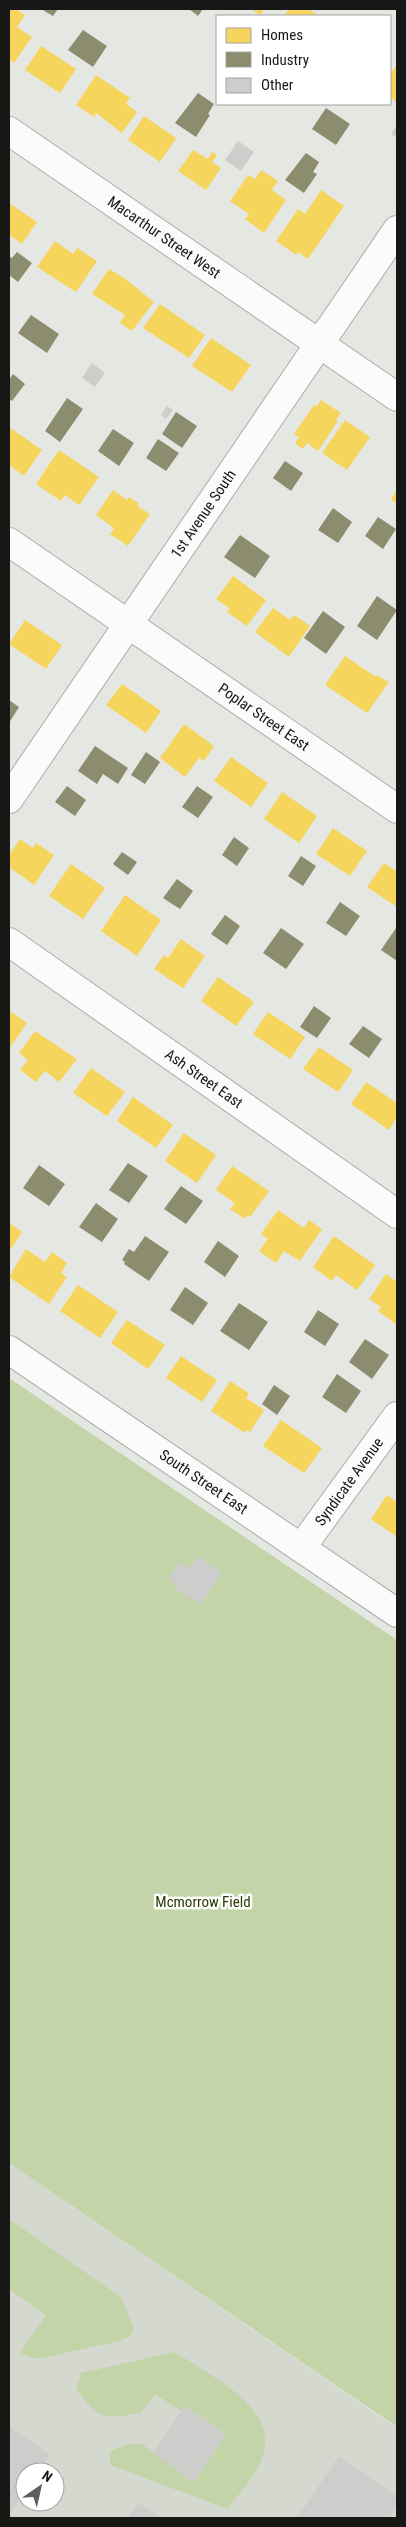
<svg xmlns="http://www.w3.org/2000/svg" width="406" height="2527" font-family="'Roboto Condensed',sans-serif">
  <rect width="100%" height="100%" fill="#e5e7e3"/>
  <path fill="#d4d8cf" fill-rule="evenodd" d="M 9,2163 L 397,2428 L 397,2518 L 9,2518 ZM 25,2472 L 55,2472 L 55,2502 L 25,2502 Z"/>
  <path fill="#c3d4a9" d="M 9,1378 L 397,1640 L 397,2427 L 9,2163 Z
    M 9,2219 L 122,2298 L 134,2330 L 130,2336 L 120,2341 L 37,2359 L 19,2354 L 46,2315 L 9,2289 Z
    M 175,2352 C 209,2375 281,2408 262,2458 C 256,2476 239,2493 228,2509 L 110,2465 L 110,2451 L 131,2443 L 143,2445 L 194,2482 L 226,2434 L 185,2406 L 181,2411 L 155,2394 L 141,2413 C 103,2419 101,2421 76,2389 L 81,2373 Z"/>
  <path fill="#f6d55c" d="M 9,9 L 16,9 L 25,15 L 17,27 L 32,37 L 14,63 L 9,60 Z
    M 251,9 L 265,9 L 260,15 Z
    M 289,9 L 308,9 L 319,16 L 284,16 Z
    M 41,46 L 76,69 L 60,93 L 25,70 Z
    M 396,66 L 397,67 L 397,103 L 390,97 L 390,74 Z
    M 96,75 L 130,98 L 126,104 L 137,112 L 122,133 L 96,113 L 94,117 L 76,105 Z
    M 144,116 L 176,138 L 160,162 L 128,140 Z
    M 193,150 L 208,159 L 212,152 L 217,155 L 212,162 L 221,168 L 206,190 L 178,171 Z
    M 261,170 L 278,181 L 272,190 L 286,200 L 264,233 L 245,219 L 249,214 L 230,201 L 248,175 L 255,179 Z
    M 321,190 L 344,206 L 308,259 L 298,252 L 296,255 L 276,241 L 298,209 L 305,214 Z
    M 9,203 L 37,222 L 22,244 L 9,235 Z
    M 55,241 L 73,254 L 77,248 L 97,261 L 76,292 L 37,267 Z
    M 109,269 L 124,278 L 154,302 L 132,331 L 120,323 L 125,315 L 92,294 Z
    M 160,304 L 205,335 L 189,358 L 143,328 Z
    M 211,338 L 251,365 L 232,392 L 192,366 Z
    M 321,400 L 341,413 L 336,420 L 338,421 L 318,451 L 307,443 L 303,449 L 295,443 L 299,437 L 294,434 L 314,405 L 316,407 Z
    M 345,420 L 370,437 L 347,470 L 322,453 Z
    M 9,427 L 42,450 L 24,476 L 9,465 Z
    M 59,450 L 99,477 L 79,505 L 65,495 L 61,501 L 36,484 Z
    M 113,490 L 127,500 L 129,497 L 139,504 L 137,506 L 150,514 L 128,546 L 110,534 L 114,528 L 96,515 Z
    M 397,490 L 397,504 L 391,499 Z
    M 233,576 L 266,600 L 247,626 L 227,612 L 229,608 L 216,599 Z
    M 273,608 L 290,620 L 294,615 L 310,626 L 289,657 L 255,632 Z
    M 25,620 L 62,645 L 46,669 L 9,644 Z
    M 345,656 L 376,677 L 377,675 L 389,682 L 367,713 L 325,685 Z
    M 122,684 L 161,711 L 146,733 L 106,705 Z
    M 184,724 L 214,746 L 204,761 L 199,758 L 185,777 L 160,758 Z
    M 231,757 L 268,783 L 251,807 L 214,781 Z
    M 282,792 L 317,816 L 299,843 L 264,819 Z
    M 333,828 L 367,851 L 350,876 L 316,854 Z
    M 20,839 L 33,848 L 36,843 L 54,855 L 34,885 L 9,867 L 9,855 Z
    M 384,863 L 397,872 L 397,907 L 367,887 Z
    M 71,864 L 105,888 L 83,919 L 49,896 Z
    M 125,895 L 161,920 L 137,956 L 101,931 Z
    M 181,939 L 205,956 L 183,988 L 154,969 L 164,955 L 168,958 Z
    M 218,977 L 254,1002 L 236,1026 L 201,1001 Z
    M 9,1010 L 27,1023 L 9,1049 Z
    M 268,1012 L 305,1037 L 290,1059 L 253,1034 Z
    M 35,1031 L 77,1059 L 59,1082 L 45,1071 L 36,1082 L 20,1070 L 28,1060 L 19,1053 Z
    M 319,1047 L 353,1070 L 338,1092 L 303,1069 Z
    M 91,1068 L 125,1092 L 107,1116 L 73,1093 Z
    M 366,1082 L 397,1103 L 397,1117 L 389,1130 L 351,1104 Z
    M 133,1097 L 173,1125 L 156,1148 L 117,1121 Z
    M 184,1133 L 216,1155 L 197,1183 L 165,1161 Z
    M 232,1166 L 269,1191 L 250,1217 L 248,1215 L 245,1219 L 230,1209 L 235,1203 L 216,1190 Z
    M 278,1210 L 304,1228 L 309,1220 L 322,1229 L 300,1261 L 284,1251 L 276,1263 L 259,1251 L 268,1239 L 261,1234 Z
    M 9,1223 L 22,1232 L 9,1252 Z
    M 334,1236 L 375,1265 L 357,1290 L 336,1275 L 332,1281 L 313,1267 Z
    M 26,1249 L 45,1262 L 52,1252 L 67,1263 L 61,1273 L 67,1277 L 49,1304 L 9,1277 Z
    M 386,1274 L 397,1282 L 397,1325 L 378,1311 L 381,1307 L 369,1299 Z
    M 78,1285 L 118,1312 L 100,1338 L 60,1311 Z
    M 127,1320 L 165,1345 L 148,1369 L 111,1343 Z
    M 181,1356 L 217,1380 L 202,1402 L 166,1378 Z
    M 230,1381 L 249,1393 L 246,1398 L 264,1410 L 250,1432 L 246,1430 L 245,1433 L 211,1411 Z
    M 281,1420 L 322,1448 L 304,1473 L 263,1446 Z
    M 387,1495 L 397,1502 L 397,1537 L 371,1519 Z"/>
  <path fill="#8c8c6e" d="M 41,9 L 58,9 L 53,16 Z
    M 189,9 L 203,9 L 198,16 Z
    M 83,30 L 107,46 L 93,67 L 68,50 Z
    M 198,93 L 214,104 L 208,114 L 210,115 L 196,137 L 175,123 Z
    M 326,108 L 350,124 L 336,145 L 312,129 Z
    M 306,153 L 319,162 L 313,172 L 317,174 L 304,193 L 285,180 Z
    M 17,252 L 32,263 L 18,282 L 9,275 L 9,256 L 12,258 Z
    M 31,315 L 59,334 L 47,353 L 18,333 Z
    M 13,374 L 25,384 L 12,401 L 9,399 L 9,380 Z
    M 67,398 L 83,409 L 60,442 L 45,431 Z
    M 176,412 L 197,426 L 182,448 L 162,434 Z
    M 113,429 L 134,443 L 119,466 L 98,451 Z
    M 158,439 L 179,453 L 166,471 L 146,458 Z
    M 285,461 L 303,473 L 291,491 L 273,478 Z
    M 333,508 L 352,522 L 338,543 L 318,530 Z
    M 378,517 L 396,529 L 383,549 L 365,536 Z
    M 240,535 L 270,556 L 255,578 L 224,557 Z
    M 377,596 L 397,610 L 377,640 L 357,626 Z
    M 323,611 L 345,627 L 326,654 L 304,638 Z
    M 9,700 L 19,707 L 9,723 Z
    M 95,746 L 128,768 L 118,784 L 103,774 L 97,784 L 78,771 Z
    M 146,752 L 160,762 L 145,784 L 131,775 Z
    M 67,786 L 86,800 L 75,816 L 55,802 Z
    M 197,786 L 213,797 L 198,818 L 182,807 Z
    M 234,837 L 249,848 L 237,866 L 222,855 Z
    M 122,852 L 137,862 L 128,875 L 113,864 Z
    M 301,856 L 316,866 L 303,886 L 288,876 Z
    M 177,879 L 193,891 L 180,909 L 163,898 Z
    M 340,902 L 360,916 L 346,936 L 326,923 Z
    M 225,915 L 240,926 L 227,945 L 211,934 Z
    M 281,928 L 304,944 L 286,969 L 263,953 Z
    M 396,928 L 397,929 L 397,961 L 381,950 Z
    M 314,1006 L 331,1018 L 317,1038 L 300,1027 Z
    M 363,1026 L 382,1039 L 369,1058 L 349,1044 Z
    M 128,1163 L 148,1176 L 129,1203 L 109,1190 Z
    M 39,1165 L 65,1184 L 49,1206 L 23,1188 Z
    M 181,1186 L 203,1201 L 186,1224 L 164,1209 Z
    M 96,1203 L 118,1219 L 102,1242 L 79,1227 Z
    M 145,1236 L 169,1252 L 149,1281 L 124,1264 L 125,1262 L 122,1260 L 129,1249 L 134,1252 Z
    M 218,1241 L 239,1256 L 225,1277 L 204,1262 Z
    M 185,1287 L 208,1303 L 193,1325 L 170,1310 Z
    M 239,1303 L 268,1322 L 249,1350 L 220,1331 Z
    M 318,1310 L 339,1324 L 325,1346 L 304,1332 Z
    M 365,1339 L 389,1355 L 372,1379 L 349,1362 Z
    M 337,1374 L 361,1391 L 346,1413 L 322,1397 Z
    M 274,1385 L 290,1396 L 277,1415 L 262,1404 Z"/>
  <path fill="#cdcecc" d="M 397,125 L 397,138 L 391,134 Z
    M 238,141 L 254,152 L 241,171 L 225,160 Z
    M 92,363 L 105,373 L 95,387 L 82,378 Z
    M 167,406 L 173,410 L 166,419 L 161,415 Z
    M 197,1556 L 222,1573 L 200,1605 L 174,1588 L 176,1585 L 168,1579 L 180,1562 L 189,1568 Z
    M 185,2406 L 226,2434 L 194,2482 L 153,2453 Z
    M 9,2426 L 50,2455 L 38,2472 L 25,2472 L 25,2491 L 9,2514 Z
    M 339,2456 L 397,2496 L 397,2505 L 389,2518 L 297,2518 Z
    M 138,2503 L 162,2518 L 128,2518 Z"/>
  <g fill="none" stroke-linecap="round" stroke-linejoin="round">
    <defs>
      <g id="minor">
        <path id="s1" d="M 9,131 L 397,397"/>
        <path id="s2" d="M 9,542 L 397,809"/>
        <path id="s3" d="M 9,799 L 397,230"/>
        <path id="s4" d="M 9,942 L 397,1214"/>
        <path id="s5" d="M 9,1350 L 397,1613"/>
        <path id="s6" d="M 301,1548 L 397,1416"/>
      </g>
    </defs>
    <use href="#minor" stroke="#acadaa" stroke-width="30"/>
    <use href="#minor" stroke="#fbfbfb" stroke-width="28"/>
  </g>
  <g text-anchor="middle" stroke-width="5" stroke-linejoin="round" paint-order="stroke">
    <g font-size="15" fill="#171816" stroke="#fff">
      <text dy="5" stroke="none"><textPath href="#s1" startOffset="188">Macarthur Street West</textPath></text>
      <text dy="5" stroke="none"><textPath href="#s3" startOffset="345">1st Avenue South</textPath></text>
      <text dy="5" stroke="none"><textPath href="#s2" startOffset="309">Poplar Street East</textPath></text>
      <text dy="5" stroke="none"><textPath href="#s4" startOffset="238">Ash Street East</textPath></text>
      <text dy="5" stroke="none"><textPath href="#s5" startOffset="235">South Street East</textPath></text>
      <text dy="5" stroke="none"><textPath href="#s6" startOffset="82">Syndicate Avenue</textPath></text>
    </g>
    <g font-size="15" fill="#2a3b02" stroke="#fff">
      <text x="203" y="1907">Mcmorrow Field</text>
    </g>
  </g>
  <rect width="406" height="2527" fill="none" stroke="#171816" stroke-width="20"/>
  <rect x="216" y="15" width="175" height="90" fill="#ffffff" stroke="#a2a3a2"/>
  <rect x="226" y="28" width="25" height="15" fill="#f6d55c" stroke="#a2a3a2"/>
  <text x="261" y="40" font-size="15" fill="#171816">Homes</text>
  <rect x="226" y="52" width="25" height="15" fill="#8c8c6e" stroke="#a2a3a2"/>
  <text x="261" y="65" font-size="15" fill="#171816">Industry</text>
  <rect x="226" y="78" width="25" height="15" fill="#cdcecc" stroke="#a2a3a2"/>
  <text x="261" y="90" font-size="15" fill="#171816">Other</text>
  <g transform="translate(40 2487) rotate(34)"><circle r="24" fill="#ffffff" stroke="#a2a3a2"/>
  <path d="M0-4L9 19L0 12L-9 19Z" fill="#5f605e"/>
  <text y="-8" font-size="14" font-weight="bold" text-anchor="middle" fill="#171816">N</text>
  </g>
</svg>
